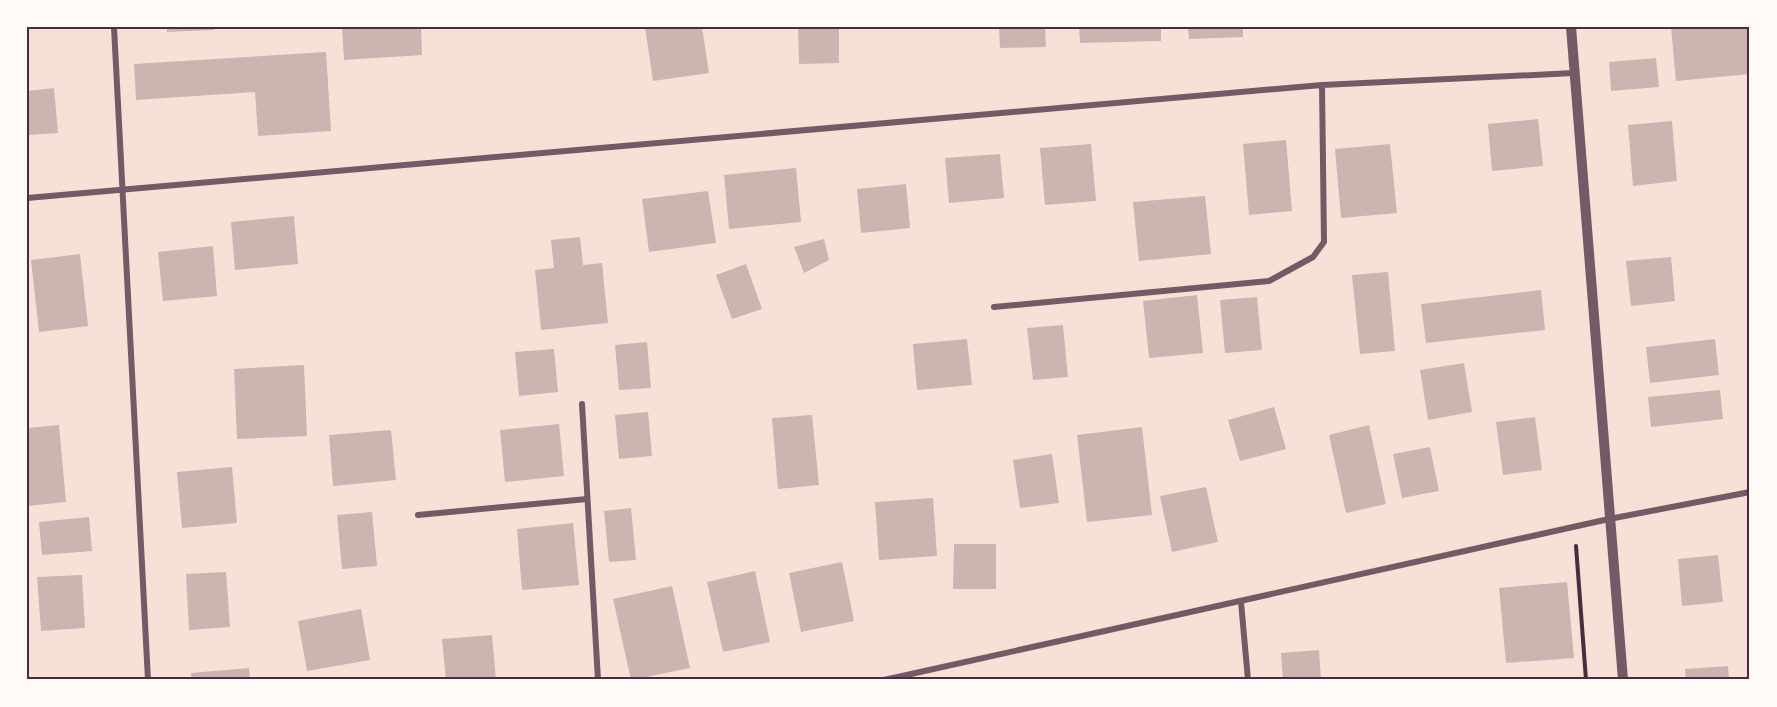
<svg xmlns="http://www.w3.org/2000/svg" width="1777" height="707" font-family="'PT Sans',sans-serif">
  <rect width="100%" height="100%" fill="#f7e1d7"/>
  <path fill="#ccb4b1" d="M 167,27 L 214,27 L 214,30 L 167,32 Z
    M 342,27 L 421,27 L 422,55 L 344,60 Z
    M 645,27 L 702,27 L 709,73 L 653,81 Z
    M 798,27 L 839,27 L 839,63 L 799,64 Z
    M 999,27 L 1045,27 L 1046,47 L 1000,48 Z
    M 1079,27 L 1161,27 L 1161,41 L 1080,43 Z
    M 1188,27 L 1243,27 L 1243,37 L 1189,39 Z
    M 1671,27 L 1748,27 L 1750,74 L 1676,81 Z
    M 326,52 L 331,131 L 258,136 L 255,92 L 136,100 L 134,64 Z
    M 1656,58 L 1659,87 L 1611,91 L 1609,62 Z
    M 54,88 L 58,133 L 27,135 L 27,91 Z
    M 1538,119 L 1543,166 L 1492,171 L 1488,124 Z
    M 1672,121 L 1677,181 L 1633,186 L 1628,125 Z
    M 1286,140 L 1292,211 L 1249,215 L 1243,144 Z
    M 1091,144 L 1096,201 L 1045,205 L 1040,148 Z
    M 1390,144 L 1397,213 L 1341,218 L 1335,149 Z
    M 1000,154 L 1004,198 L 949,203 L 945,158 Z
    M 796,168 L 801,222 L 729,229 L 724,175 Z
    M 906,184 L 910,228 L 861,233 L 857,189 Z
    M 708,191 L 716,243 L 649,252 L 642,199 Z
    M 1205,196 L 1211,254 L 1139,261 L 1133,202 Z
    M 294,216 L 298,264 L 235,270 L 231,222 Z
    M 580,237 L 583,265 L 602,263 L 608,323 L 541,330 L 535,270 L 554,268 L 551,240 Z
    M 824,239 L 829,260 L 804,273 L 794,247 Z
    M 213,246 L 217,296 L 163,301 L 158,252 Z
    M 80,254 L 88,326 L 39,332 L 31,260 Z
    M 1671,257 L 1675,301 L 1631,306 L 1626,261 Z
    M 746,264 L 762,309 L 732,319 L 716,275 Z
    M 1388,272 L 1395,351 L 1360,354 L 1352,275 Z
    M 1541,290 L 1545,330 L 1426,343 L 1421,304 Z
    M 1197,295 L 1203,353 L 1149,358 L 1143,301 Z
    M 1257,297 L 1262,350 L 1225,353 L 1220,300 Z
    M 1063,325 L 1068,377 L 1033,380 L 1027,328 Z
    M 967,339 L 972,385 L 917,390 L 913,344 Z
    M 1715,339 L 1719,375 L 1650,383 L 1646,347 Z
    M 647,342 L 651,388 L 619,390 L 615,345 Z
    M 554,349 L 558,392 L 519,396 L 515,352 Z
    M 1464,363 L 1472,412 L 1428,420 L 1420,370 Z
    M 304,365 L 307,436 L 237,439 L 234,369 Z
    M 1720,390 L 1723,419 L 1651,427 L 1648,397 Z
    M 1274,407 L 1286,449 L 1240,461 L 1228,420 Z
    M 648,412 L 652,456 L 619,459 L 615,415 Z
    M 812,415 L 819,485 L 778,489 L 772,418 Z
    M 1535,417 L 1542,470 L 1503,475 L 1496,422 Z
    M 559,424 L 564,476 L 505,482 L 500,430 Z
    M 59,425 L 66,502 L 27,506 L 27,428 Z
    M 1369,425 L 1386,504 L 1346,513 L 1329,435 Z
    M 1142,427 L 1152,515 L 1087,522 L 1077,435 Z
    M 391,430 L 396,480 L 333,486 L 329,435 Z
    M 1430,447 L 1439,491 L 1402,498 L 1393,454 Z
    M 1052,454 L 1059,503 L 1020,508 L 1013,460 Z
    M 232,467 L 237,523 L 182,528 L 177,472 Z
    M 1206,487 L 1218,542 L 1172,552 L 1160,496 Z
    M 933,498 L 937,556 L 879,560 L 875,502 Z
    M 631,508 L 636,560 L 609,562 L 604,511 Z
    M 372,512 L 377,566 L 342,569 L 337,515 Z
    M 89,517 L 92,551 L 42,555 L 39,522 Z
    M 573,523 L 579,585 L 522,590 L 517,529 Z
    M 954,544 L 996,544 L 996,589 L 953,589 Z
    M 1718,555 L 1723,602 L 1682,606 L 1678,559 Z
    M 842,562 L 854,621 L 801,632 L 789,573 Z
    M 755,571 L 770,642 L 723,652 L 707,582 Z
    M 226,572 L 230,627 L 189,630 L 186,574 Z
    M 82,575 L 85,628 L 41,631 L 37,577 Z
    M 1567,582 L 1574,658 L 1506,663 L 1499,588 Z
    M 672,586 L 690,668 L 631,680 L 613,599 Z
    M 361,609 L 370,660 L 307,671 L 298,621 Z
    M 492,635 L 496,680 L 446,680 L 442,639 Z
    M 1319,650 L 1321,680 L 1283,680 L 1281,653 Z
    M 1728,666 L 1729,680 L 1686,680 L 1685,669 Z
    M 249,668 L 250,680 L 192,680 L 191,673 Z"/>
  <g fill="none" stroke-linecap="round" stroke-linejoin="round">
    <path stroke="#4a2c40" stroke-width="4" d="M 1576,546 L 1586,680"/>
    <path stroke="#755966" stroke-width="6" d="M 114,27 L 148,680
      M 27,198 L 1322,85 L 1574,73
      M 994,307 L 1269,281 L 1313,257 L 1324,242 L 1322,85
      M 582,404 L 598,680
      M 418,515 L 587,499
      M 1241,602 L 1248,680
      M 884,680 L 1609,519 L 1750,492"/>
    <path stroke="#755966" stroke-width="10" d="M 1571,27 L 1623,680"/>
  </g>
  <rect width="1777" height="707" fill="none" stroke="#fffaf5" stroke-width="57"/>
  <rect x="28" y="28" width="1720" height="650" fill="none" stroke="#4a2c40" stroke-width="2"/>
</svg>
